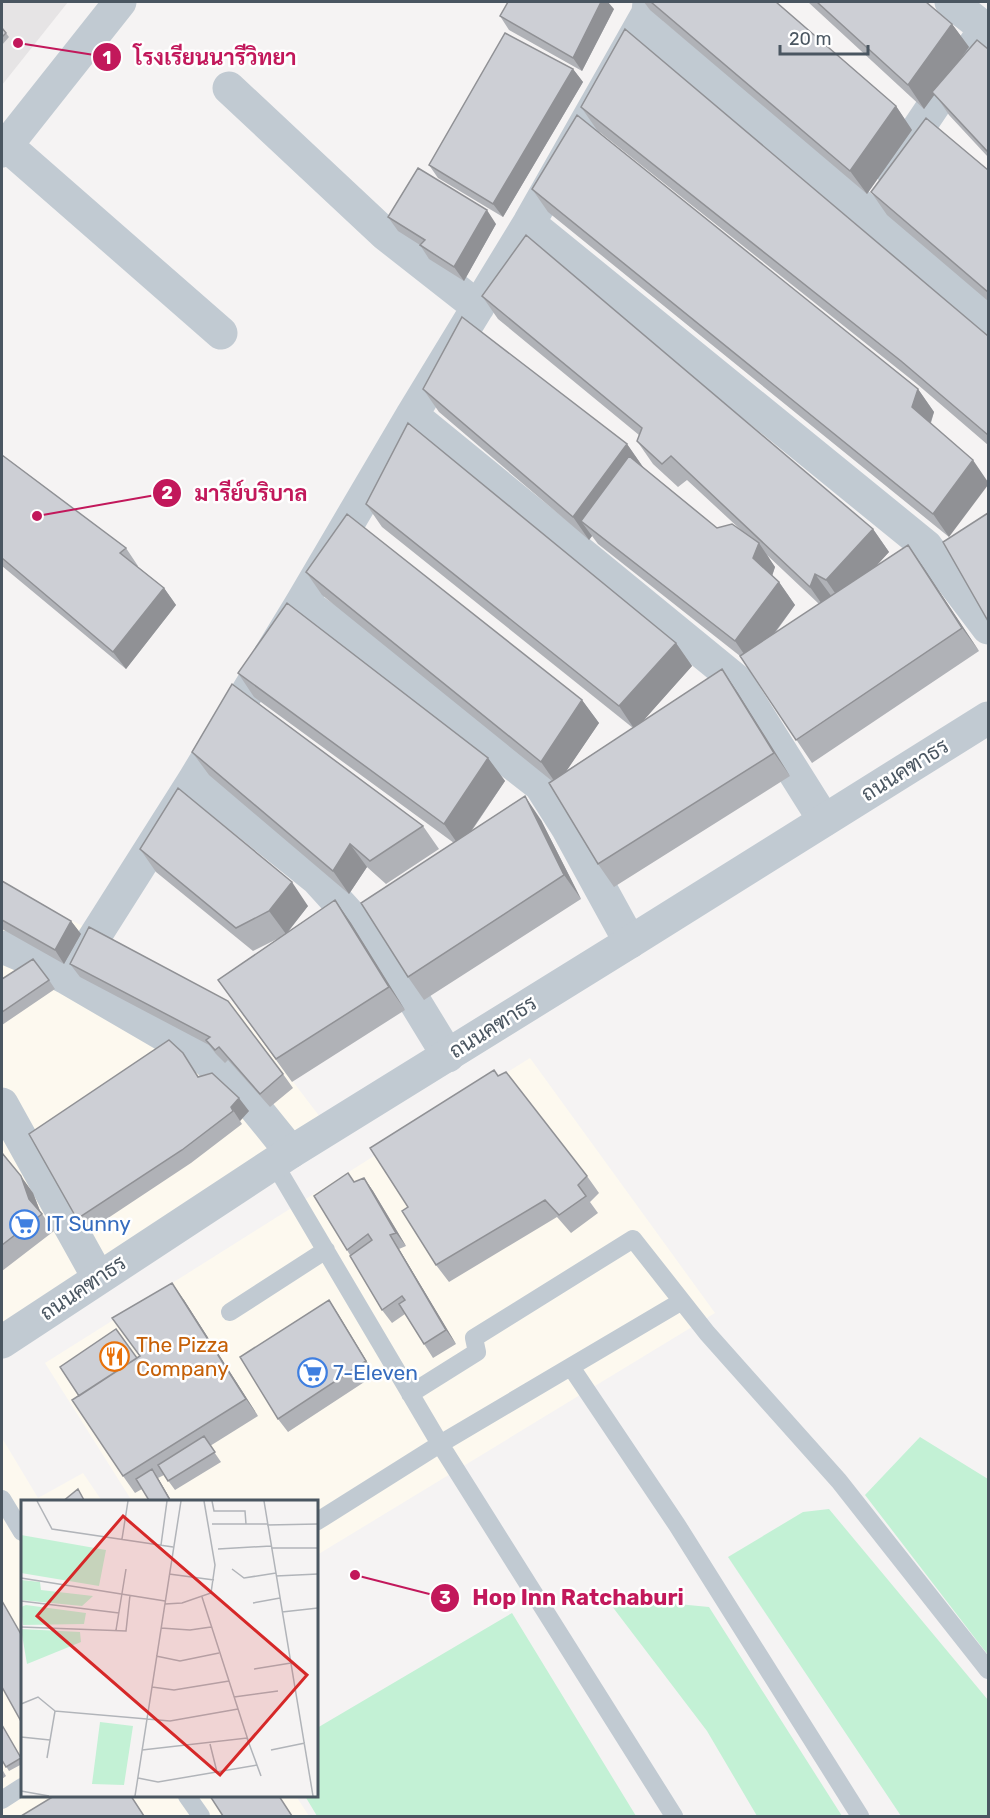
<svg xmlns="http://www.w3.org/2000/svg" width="990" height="1818" font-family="Rubik,Sarabun,sans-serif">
  <rect width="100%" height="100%" fill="#f5f3f3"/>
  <path fill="#fdf9ef" d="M 2,885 L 232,1002 L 320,1117 L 2,1326 Z
    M 530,1058 L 715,1313 L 317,1555 L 316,1502 L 132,1501 L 45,1363 Z
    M 2,1438 L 38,1498 L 83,1473 L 102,1501 L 22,1502 L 22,1796 L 296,1796 L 309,1816 L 2,1816 Z"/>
  <path fill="#e6e4e5" d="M 2,2 L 68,2 L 2,85 Z"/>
  <path fill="#c3f1d5" d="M 920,1437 L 988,1479 L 988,1655 L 865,1495 Z
    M 829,1509 L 988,1700 L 988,1816 L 901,1816 L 728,1557 L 803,1512 Z
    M 605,1597 L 709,1607 L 842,1816 L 757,1816 L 707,1731 Z
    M 512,1613 L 636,1816 L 317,1816 L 305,1796 L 316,1796 L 317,1728 Z"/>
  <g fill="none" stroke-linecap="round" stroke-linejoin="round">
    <path stroke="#c1cad2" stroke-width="18" d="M 274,1163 L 440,1444 L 674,1816
      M 230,1312 L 326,1250
      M 571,1367 L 677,1525 L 860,1816
      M 410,1394 L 477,1352 L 474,1338 L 633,1239 L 707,1333 L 839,1481 L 988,1670
      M 2,1499 L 22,1532
      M 316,1522 L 440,1444 L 682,1301
      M 187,1796 L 201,1816
      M 2,1800 L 22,1787"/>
    <path stroke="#c1cad2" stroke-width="33" d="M 951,2 L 988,31
      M 649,3 L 646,28 L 864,209 L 988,319
      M 229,88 L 385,234 L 478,307
      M 6,145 L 221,333
      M 2,151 L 120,2
      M 891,169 L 985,29
      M 529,223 L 926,546 L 988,628
      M 412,415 L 736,680 L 824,820
      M 302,602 L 331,622 L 540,785 L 568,829 L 630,942
      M 194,780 L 317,879 L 387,956 L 448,1056
      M 2,947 L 28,958 L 68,979 L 207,1060 L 248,1099 L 291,1152
      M 68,979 L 194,780 L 302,602 L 412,415 L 529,223 L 648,13
      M 2,1104 L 98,1277"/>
    <path stroke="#c1cad2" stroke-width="33" d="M 2,1342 L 291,1152 L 630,942 L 988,718"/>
  </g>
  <path fill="#b0b2b7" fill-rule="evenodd" d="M 644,2 L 776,2 L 896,106 L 912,130 L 867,194 L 650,10 Z
    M 808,2 L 926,2 L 952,24 L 969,47 L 960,60 L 988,49 L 988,157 L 949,115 L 935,94 L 924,109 Z
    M 614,9 L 582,71 L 509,30 L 500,16 Z
    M 2,28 L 9,37 L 2,45 Z
    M 573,69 L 583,82 L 503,217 L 438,178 L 429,165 Z
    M 581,107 L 988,336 L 988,445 L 917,384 L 597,130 Z
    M 988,170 L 988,301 L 887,215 L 871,192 Z
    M 532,189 L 918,389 L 934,412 L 931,423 L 949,537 L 548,212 Z
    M 388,217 L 496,224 L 464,281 L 429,259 L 420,245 L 398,231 Z
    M 482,296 L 873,529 L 889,552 L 876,566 L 908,545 L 979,651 L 812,763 L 740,656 L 598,544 L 592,536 L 589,540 L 439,412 L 423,389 L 627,444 L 643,467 L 717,528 L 742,531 L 687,480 L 678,487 L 653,464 L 637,441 L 639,435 L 498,319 ZM 767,555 L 819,604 L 775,633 L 795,605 L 779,582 L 772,576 L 775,567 Z
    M 2,455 L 126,548 L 138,566 L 137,566 L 164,588 L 176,605 L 126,669 L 2,566 Z
    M 366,504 L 676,643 L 692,666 L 642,722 L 722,669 L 738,693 L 790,776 L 614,887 L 598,864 L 552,781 L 322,595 L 306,572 L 582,700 L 599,723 L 566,771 L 633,728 L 382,527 Z
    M 238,673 L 488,758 L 505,781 L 471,832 L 541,820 L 581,899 L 424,1000 L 408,977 L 454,843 L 254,697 Z
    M 192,752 L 423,826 L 439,849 L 386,884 L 367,867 L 349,894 L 209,775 Z
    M 140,849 L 308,906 L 288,932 L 335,900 L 351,923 L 405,1010 L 292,1082 L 218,980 L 279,938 L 253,951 L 156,872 Z
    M 2,881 L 71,921 L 81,934 L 64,964 L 2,929 Z
    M 70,964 L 283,1074 L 293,1088 L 270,1107 L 228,1060 L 225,1063 L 216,1054 L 209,1045 L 80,977 Z
    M 2,979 L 49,980 L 55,989 L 2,1025 Z
    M 498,1076 L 587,1176 L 599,1193 L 590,1202 L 598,1213 L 571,1233 L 557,1217 L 449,1282 L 436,1265 L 408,1207 Z
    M 199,1077 L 249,1111 L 240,1121 L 242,1124 L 191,1163 L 87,1232 L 77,1219 Z
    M 2,1152 L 33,1193 L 40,1211 L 54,1231 L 2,1271 Z
    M 364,1178 L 373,1191 L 406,1246 L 399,1249 L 456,1344 L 433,1358 L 405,1314 L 392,1323 L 382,1310 L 347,1250 L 354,1182 Z
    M 184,1300 L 258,1416 L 210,1446 L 221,1462 L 175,1490 L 164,1475 L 158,1478 L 172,1502 L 142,1489 L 135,1493 L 123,1476 L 137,1358 L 139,1356 Z
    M 329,1300 L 338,1314 L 375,1375 L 288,1432 L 278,1419 Z
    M 2,1725 L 22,1760 L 22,1764 L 9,1771 L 2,1760 Z
    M 2,1769 L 6,1776 L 2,1779 Z"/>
  <path fill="#909195" d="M 601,2 L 608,2 L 614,9 L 582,71 L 573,58 Z
    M 952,24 L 969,47 L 935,94 L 932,92 L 935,94 L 924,109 L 908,85 Z
    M 573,69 L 583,82 L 503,217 L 493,204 Z
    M 896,106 L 912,130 L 867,194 L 850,171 Z
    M 487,210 L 496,224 L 464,281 L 454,267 Z
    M 918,389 L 934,412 L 928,430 L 912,407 Z
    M 627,444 L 643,467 L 581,521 L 592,536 L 589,540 L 573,517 Z
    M 973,460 L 988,482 L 988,485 L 949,537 L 933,514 Z
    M 873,529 L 889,552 L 842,603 L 826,580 Z
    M 759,543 L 775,567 L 770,582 L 753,558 Z
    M 908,545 L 924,568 L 979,651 L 962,628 Z
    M 815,574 L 832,597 L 826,610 L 810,587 Z
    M 779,582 L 795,605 L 751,664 L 735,641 Z
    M 164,588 L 176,605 L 126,669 L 113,652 Z
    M 676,643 L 692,666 L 635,730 L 619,706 Z
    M 722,669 L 738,693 L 790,776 L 774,753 Z
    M 582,700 L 599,723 L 557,785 L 541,762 Z
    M 488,758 L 505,781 L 460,847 L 444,824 Z
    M 525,796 L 541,820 L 581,899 L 564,875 Z
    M 350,844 L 367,867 L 349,894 L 333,871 Z
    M 292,882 L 308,906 L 286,934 L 269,911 Z
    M 335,900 L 351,923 L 405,1010 L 389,987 Z
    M 71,921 L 81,934 L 64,964 L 55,950 Z
    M 239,1098 L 249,1111 L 240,1121 L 242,1124 L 231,1107 Z
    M 21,1176 L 33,1193 L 42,1216 L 29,1199 Z
    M 364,1178 L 373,1191 L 406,1246 L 396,1233 Z
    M 390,1235 L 399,1249 L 456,1344 L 446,1330 Z
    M 172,1283 L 184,1300 L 258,1416 L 246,1399 Z
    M 329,1300 L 338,1314 L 375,1375 L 366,1361 Z
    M 152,1469 L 158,1478 L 172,1502 L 171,1502 Z"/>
  <path fill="#cdcfd5" stroke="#909195" stroke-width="1.5" d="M 508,2 L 601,2 L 573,58 L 500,16 Z
    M 651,2 L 776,2 L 896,106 L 850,171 Z
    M 817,2 L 926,2 L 952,24 L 908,85 Z
    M 2,28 L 6,33 L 2,37 Z
    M 625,29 L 988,336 L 988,435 L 901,361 L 581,107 Z
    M 505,33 L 573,69 L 493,204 L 429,165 Z
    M 977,40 L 988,49 L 988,152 L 932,92 Z
    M 577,115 L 918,389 L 912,407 L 973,460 L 933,514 L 532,189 Z
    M 926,118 L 988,170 L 988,292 L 871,192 Z
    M 418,168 L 487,210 L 454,267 L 420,245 L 425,240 L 388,217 Z
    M 526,235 L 873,529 L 826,580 L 815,574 L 810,587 L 671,456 L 662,464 L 637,441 L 642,428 L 482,296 Z
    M 462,317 L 627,444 L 573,517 L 423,389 Z
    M 408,423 L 676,643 L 619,706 L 366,504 Z
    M 2,455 L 126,548 L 120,553 L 164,588 L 113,652 L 2,558 Z
    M 629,456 L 717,528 L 732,524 L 759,543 L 753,558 L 779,582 L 735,641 L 581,521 Z
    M 988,513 L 988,621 L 943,542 Z
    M 347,514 L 582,700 L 541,762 L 306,572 Z
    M 908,545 L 962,628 L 796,740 L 740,656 Z
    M 287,603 L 488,758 L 444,824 L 238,673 Z
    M 722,669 L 774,753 L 598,864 L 549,783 Z
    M 232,684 L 423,826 L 370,861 L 350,844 L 333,871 L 192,752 Z
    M 178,788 L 292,882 L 269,911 L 236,928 L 140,849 Z
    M 525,796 L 564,875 L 408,977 L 361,903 Z
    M 2,881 L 71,921 L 55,950 L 2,920 Z
    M 335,900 L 389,987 L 276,1059 L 218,980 Z
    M 89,927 L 228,1001 L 283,1074 L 260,1094 L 219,1047 L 215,1050 L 206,1040 L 210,1037 L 70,964 Z
    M 33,959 L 49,980 L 2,1012 L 2,979 Z
    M 169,1040 L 183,1053 L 198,1077 L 212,1073 L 239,1098 L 231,1107 L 233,1111 L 182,1150 L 77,1219 L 29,1134 Z
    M 494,1070 L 498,1076 L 506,1072 L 587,1176 L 578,1185 L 586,1196 L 559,1215 L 545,1200 L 436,1265 L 402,1211 L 408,1207 L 370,1148 Z
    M 2,1153 L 21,1176 L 29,1199 L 42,1214 L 2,1245 Z
    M 348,1173 L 354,1182 L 364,1178 L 396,1233 L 390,1235 L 446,1330 L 424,1344 L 399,1304 L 405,1300 L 402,1296 L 382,1310 L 350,1256 L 372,1240 L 368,1234 L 347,1250 L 314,1196 Z
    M 172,1283 L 246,1399 L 123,1476 L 72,1400 L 140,1356 L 112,1318 Z
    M 329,1300 L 366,1361 L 278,1419 L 240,1357 Z
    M 116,1329 L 137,1358 L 79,1396 L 60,1367 Z
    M 204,1436 L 215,1452 L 168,1481 L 158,1465 Z
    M 152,1469 L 171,1502 L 150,1502 L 136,1479 Z
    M 78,1489 L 85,1502 L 62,1502 Z
    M 2,1601 L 22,1636 L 22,1723 L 2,1687 Z
    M 2,1725 L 21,1758 L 6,1767 L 2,1760 Z
    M 54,1796 L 131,1796 L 144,1816 L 21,1816 Z
    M 210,1796 L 279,1796 L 292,1816 L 223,1816 Z"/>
  <defs>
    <symbol id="supermarket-ring" viewBox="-11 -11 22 22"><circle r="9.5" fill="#fff" stroke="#3f7fe0" stroke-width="1.5"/><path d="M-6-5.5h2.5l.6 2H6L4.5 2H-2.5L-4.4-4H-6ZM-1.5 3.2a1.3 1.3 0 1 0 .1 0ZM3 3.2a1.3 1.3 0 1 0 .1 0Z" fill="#3f7fe0"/></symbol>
    <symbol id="restaurant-ring" viewBox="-11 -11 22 22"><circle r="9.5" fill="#fff" stroke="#e8710a" stroke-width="1.5"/><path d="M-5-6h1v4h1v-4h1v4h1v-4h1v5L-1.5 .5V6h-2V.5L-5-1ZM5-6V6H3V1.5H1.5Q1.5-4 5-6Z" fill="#e8710a"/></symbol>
  </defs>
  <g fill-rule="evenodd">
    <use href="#supermarket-ring" x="8" y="1208" width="33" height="33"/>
    <use href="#restaurant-ring" x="98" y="1340" width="33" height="33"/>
    <use href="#supermarket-ring" x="296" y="1356" width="33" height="33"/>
  </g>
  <g text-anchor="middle" stroke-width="5" stroke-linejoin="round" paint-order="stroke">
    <g font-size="21" fill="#4a5661" stroke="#fff">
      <text transform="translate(905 770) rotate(-32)" y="7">ถนนคฑาธร</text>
      <text transform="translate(493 1027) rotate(-32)" y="7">ถนนคฑาธร</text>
      <text transform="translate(83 1288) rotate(-34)" y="7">ถนนคฑาธร</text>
    </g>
    <g font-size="21" fill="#366cbe" stroke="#fff" text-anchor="start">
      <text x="46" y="1231">IT Sunny</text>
      <text x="333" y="1380">7-Eleven</text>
    </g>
    <g font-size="21" fill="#c56008" stroke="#fff" text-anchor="start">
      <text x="136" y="1352">The Pizza<tspan x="136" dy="24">Company</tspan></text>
    </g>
  </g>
  <g transform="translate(21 1500)">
    <rect width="297" height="297" fill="#f5f3f3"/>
    <path d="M 0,35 L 85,50 L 78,86 L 0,73 ZM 0,80 L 19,82 L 20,90 L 72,96 L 61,106 L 0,100 ZM 5,105 L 65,113 L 63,124 L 2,125 L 0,107 ZM 0,129 L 59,132 L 60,142 L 6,164 ZM 79,222 L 112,226 L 103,285 L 71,284 Z" fill="#c3f1d5"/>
    <path fill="none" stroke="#b1b4b9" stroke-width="1.5" d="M 16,1 L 31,29 L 152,47M 191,1 L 193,11 L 224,11 L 225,24M 243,1 L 292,296M 191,24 L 246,24M 246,25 L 297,24M 101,39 L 107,1M 140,45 L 146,1M 250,48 L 297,48M 197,49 L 250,46M 211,69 L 223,78 L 255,73M 148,74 L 193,80M 255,76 L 297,74M 0,78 L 144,101M 181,97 L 227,240M 0,101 L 98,113M 232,103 L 259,98M 144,104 L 161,103 L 190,93 L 194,65 L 183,1M 261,112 L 297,108M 0,127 L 105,131 L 109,95M 140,128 L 169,130 L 190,127M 95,130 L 105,69M 135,156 L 159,161 L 198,153M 233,169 L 270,163M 131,187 L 153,190 L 208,181M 213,197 L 257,191M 0,204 L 17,197 L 34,211M 0,237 L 29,240M 189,244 L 196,272M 121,250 L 226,238 L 240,276M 250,250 L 284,243M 26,258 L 34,211 L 149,221 L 217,209M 117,278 L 137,282 L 236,265M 0,291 L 28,296M 114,296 L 160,1"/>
    <path fill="#d62828" fill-opacity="0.15" stroke="#d62828" stroke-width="3" d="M 102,16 L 286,175 L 199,275 L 16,116 Z"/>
    <rect width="297" height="297" fill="none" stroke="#4a5661" stroke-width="3"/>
  </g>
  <path fill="none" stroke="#c2185b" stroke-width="2" d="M18 43L107 57M37 516L167 493M355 1575L445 1598"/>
  <g fill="#c2185b" stroke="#fff" stroke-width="2">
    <circle cx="18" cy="43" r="6"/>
    <circle cx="37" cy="516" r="6"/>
    <circle cx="355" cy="1575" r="6"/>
    <circle cx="107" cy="57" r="15"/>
    <circle cx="167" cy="493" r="15"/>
    <circle cx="445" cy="1598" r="15"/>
  </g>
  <g font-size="18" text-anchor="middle" font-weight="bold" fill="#fff">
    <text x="107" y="64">1</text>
    <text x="167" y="499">2</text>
    <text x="445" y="1604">3</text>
  </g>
  <g font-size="22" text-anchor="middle" font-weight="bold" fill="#c2185b" stroke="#fff" stroke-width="5" stroke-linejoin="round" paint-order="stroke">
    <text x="215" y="65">โรงเรียนนารีวิทยา</text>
    <text x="251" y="501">มารีย์บริบาล</text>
    <text x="578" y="1605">Hop Inn Ratchaburi</text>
  </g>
  <rect width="990" height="1818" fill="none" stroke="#4a5661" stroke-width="6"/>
  <path d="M780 45v9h88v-9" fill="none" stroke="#4a5661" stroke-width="3"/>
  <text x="789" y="45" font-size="18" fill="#4a5661" stroke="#ffffff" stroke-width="4.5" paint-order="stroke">20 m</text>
</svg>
